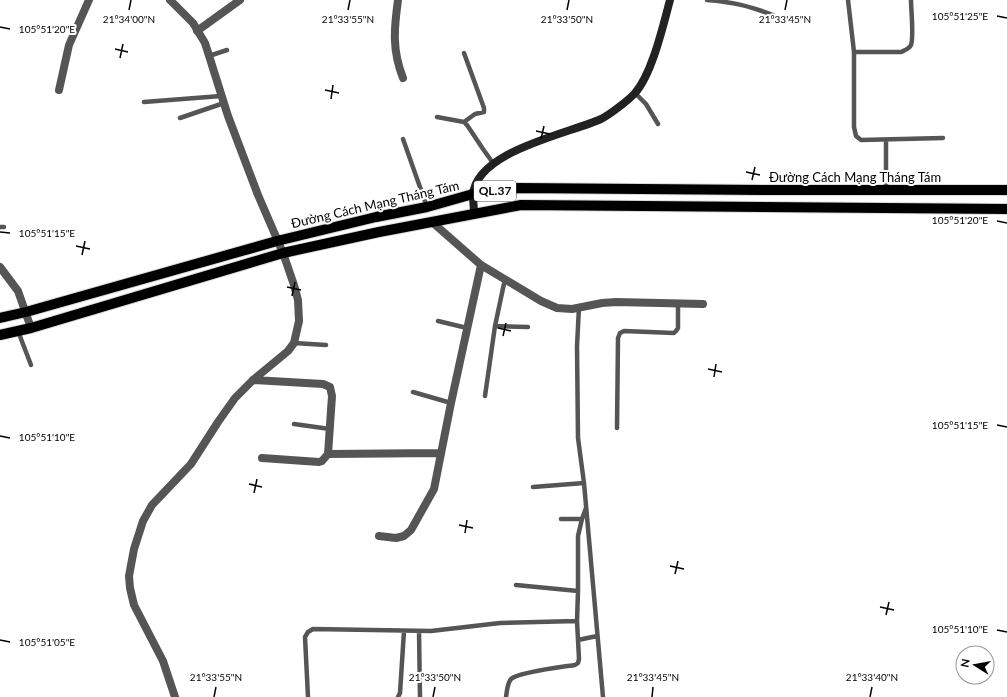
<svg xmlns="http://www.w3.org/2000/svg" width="1007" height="697" font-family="Lato,sans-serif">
  <rect width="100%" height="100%" fill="#fff"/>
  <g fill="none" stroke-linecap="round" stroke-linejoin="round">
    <defs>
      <path id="primary" d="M 0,318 L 26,312 L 277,241 L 376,217 L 427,207 L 473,194 L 518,188 L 776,190 L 1007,190
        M 0,335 L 31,328 L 283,253 L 379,232 L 521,205 L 1007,209"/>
    </defs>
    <use href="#primary" stroke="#dbdbdb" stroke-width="12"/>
    <path stroke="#555" stroke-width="4.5" d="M 707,0 C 733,2 749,6 773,15
      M 848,0 L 854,52 L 854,127 L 856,136 L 861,140 L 943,138
      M 854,52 L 901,52 C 905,50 909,49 911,45 C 914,37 911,10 911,0
      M 209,56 L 227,50
      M 635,93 L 646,104 L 658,124
      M 144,102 L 221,96
      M 437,117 L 464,122 L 467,125 L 483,149 L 493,163
      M 180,118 L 224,103
      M 464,122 L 475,114 L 484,112 L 484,108 L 464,53
      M 403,139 L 427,207
      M 886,189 L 886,140
      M 0,227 L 4,227
      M 579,307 L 577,346 L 578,438 L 584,483 L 603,697
      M 438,321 L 467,328
      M 495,326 L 528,327
      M 18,331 L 31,365
      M 294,343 L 326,345
      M 413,392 L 451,403
      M 485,396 L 495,326 L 505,279
      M 294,424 L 330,429
      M 617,428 L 618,338 L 620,333 L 624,331 L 674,333 L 676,331 L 678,328 L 678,303
      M 533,487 L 584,483
      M 561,519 L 582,519
      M 516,585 L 578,591
      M 419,631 L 420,697
      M 578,640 L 597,636
      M 308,697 L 305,637 L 308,632 L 313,629 L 431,631 L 500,623 L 577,621
      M 398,697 L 400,693 L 404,631
      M 506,697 C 507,691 507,684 511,679 C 519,672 562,667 575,665 L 578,663 L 579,659 L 577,621 L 578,591 L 578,536 L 582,519 L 586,508"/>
    <path stroke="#555" stroke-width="8" d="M 170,0 L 193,23 L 205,43 L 228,116 L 258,195 L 283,253 L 294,285 L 298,300 L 299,321 L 294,343 L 288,351 L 253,380 L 235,398 L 218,422 L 191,464 L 152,505 L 143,521 L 134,549 L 129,576 L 130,588 L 134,605 L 163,661 L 175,697
      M 398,0 C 394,29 392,50 403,78
      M 197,31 L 240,0
      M 59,90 L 69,45 L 89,0
      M 432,222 L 481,265 L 541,301 L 557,308 L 572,309 L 602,303 L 616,302 L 703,304
      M 0,267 L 18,291 L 31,328
      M 253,380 L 323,384 L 330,387 L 332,396 L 328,454 L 322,461 L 319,462 L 262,458
      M 328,454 L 441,453
      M 379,536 L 396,538 L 404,536 L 411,530 L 434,489 L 451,403 L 481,265"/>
    <path stroke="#222" stroke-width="8" d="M 474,213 C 474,208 473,201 473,195 C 476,151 568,134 601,119 C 609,115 629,100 635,93 C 652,74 663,26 670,0"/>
    <use href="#primary" stroke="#000" stroke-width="10"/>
  </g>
  <path fill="none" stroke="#000" stroke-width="1.5" d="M 129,10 L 131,0M 348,10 L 350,0M 567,10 L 569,0M 785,10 L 787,0M 997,16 L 1007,18M 0,27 L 10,29M 115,49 L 128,52M 120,58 L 123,44M 325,90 L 339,93M 331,99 L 333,85M 536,131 L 550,134M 541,139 L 544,126M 746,172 L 760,175M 752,180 L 755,167M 997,221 L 1007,223M 0,232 L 10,233M 76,246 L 90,249M 82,255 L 85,241M 287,287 L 301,290M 292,296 L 295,282M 498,328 L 511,331M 503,336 L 506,323M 708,369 L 722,372M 714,377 L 716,364M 997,425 L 1007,427M 0,436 L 10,438M 249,484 L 262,487M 254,493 L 257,479M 459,525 L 473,528M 465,533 L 467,520M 670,566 L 684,569M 675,574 L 678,561M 880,607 L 894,610M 886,615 L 889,602M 997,630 L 1007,632M 0,640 L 10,642M 214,697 L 216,687M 433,697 L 435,687M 652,697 L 653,687M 870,697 L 872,687"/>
  <g text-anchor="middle" stroke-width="4" stroke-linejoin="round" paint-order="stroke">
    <rect fill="#fff" stroke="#4c4c4c" stroke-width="1" x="474" y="181" width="42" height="20" rx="3"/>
    <g font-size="12" font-weight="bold" fill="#000">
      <text x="495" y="195">QL.37</text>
    </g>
    <g font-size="13" fill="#000" stroke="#fff">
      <text x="855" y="182">Đường Cách Mạng Tháng Tám</text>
      <text transform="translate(375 204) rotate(-13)" y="5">Đường Cách Mạng Tháng Tám</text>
    </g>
  </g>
  <g font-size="10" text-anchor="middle" fill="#000" stroke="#fff" stroke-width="4" stroke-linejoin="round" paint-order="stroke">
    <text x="960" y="20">105°51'25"E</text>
    <text x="129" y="23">21°34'00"N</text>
    <text x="348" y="23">21°33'55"N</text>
    <text x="567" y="23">21°33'50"N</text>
    <text x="785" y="23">21°33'45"N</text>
    <text x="47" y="33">105°51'20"E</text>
    <text x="960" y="224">105°51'20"E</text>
    <text x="47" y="237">105°51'15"E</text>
    <text x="960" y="429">105°51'15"E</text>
    <text x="47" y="441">105°51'10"E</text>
    <text x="960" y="633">105°51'10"E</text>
    <text x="47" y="646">105°51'05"E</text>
    <text x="216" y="681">21°33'55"N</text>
    <text x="435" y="681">21°33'50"N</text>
    <text x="653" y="681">21°33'45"N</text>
    <text x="872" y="681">21°33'40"N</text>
  </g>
  <g transform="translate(975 665) rotate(281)"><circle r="19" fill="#ffffff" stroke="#999999"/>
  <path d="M0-3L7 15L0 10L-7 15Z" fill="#000000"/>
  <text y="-6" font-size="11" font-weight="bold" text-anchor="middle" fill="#000000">N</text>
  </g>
</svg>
